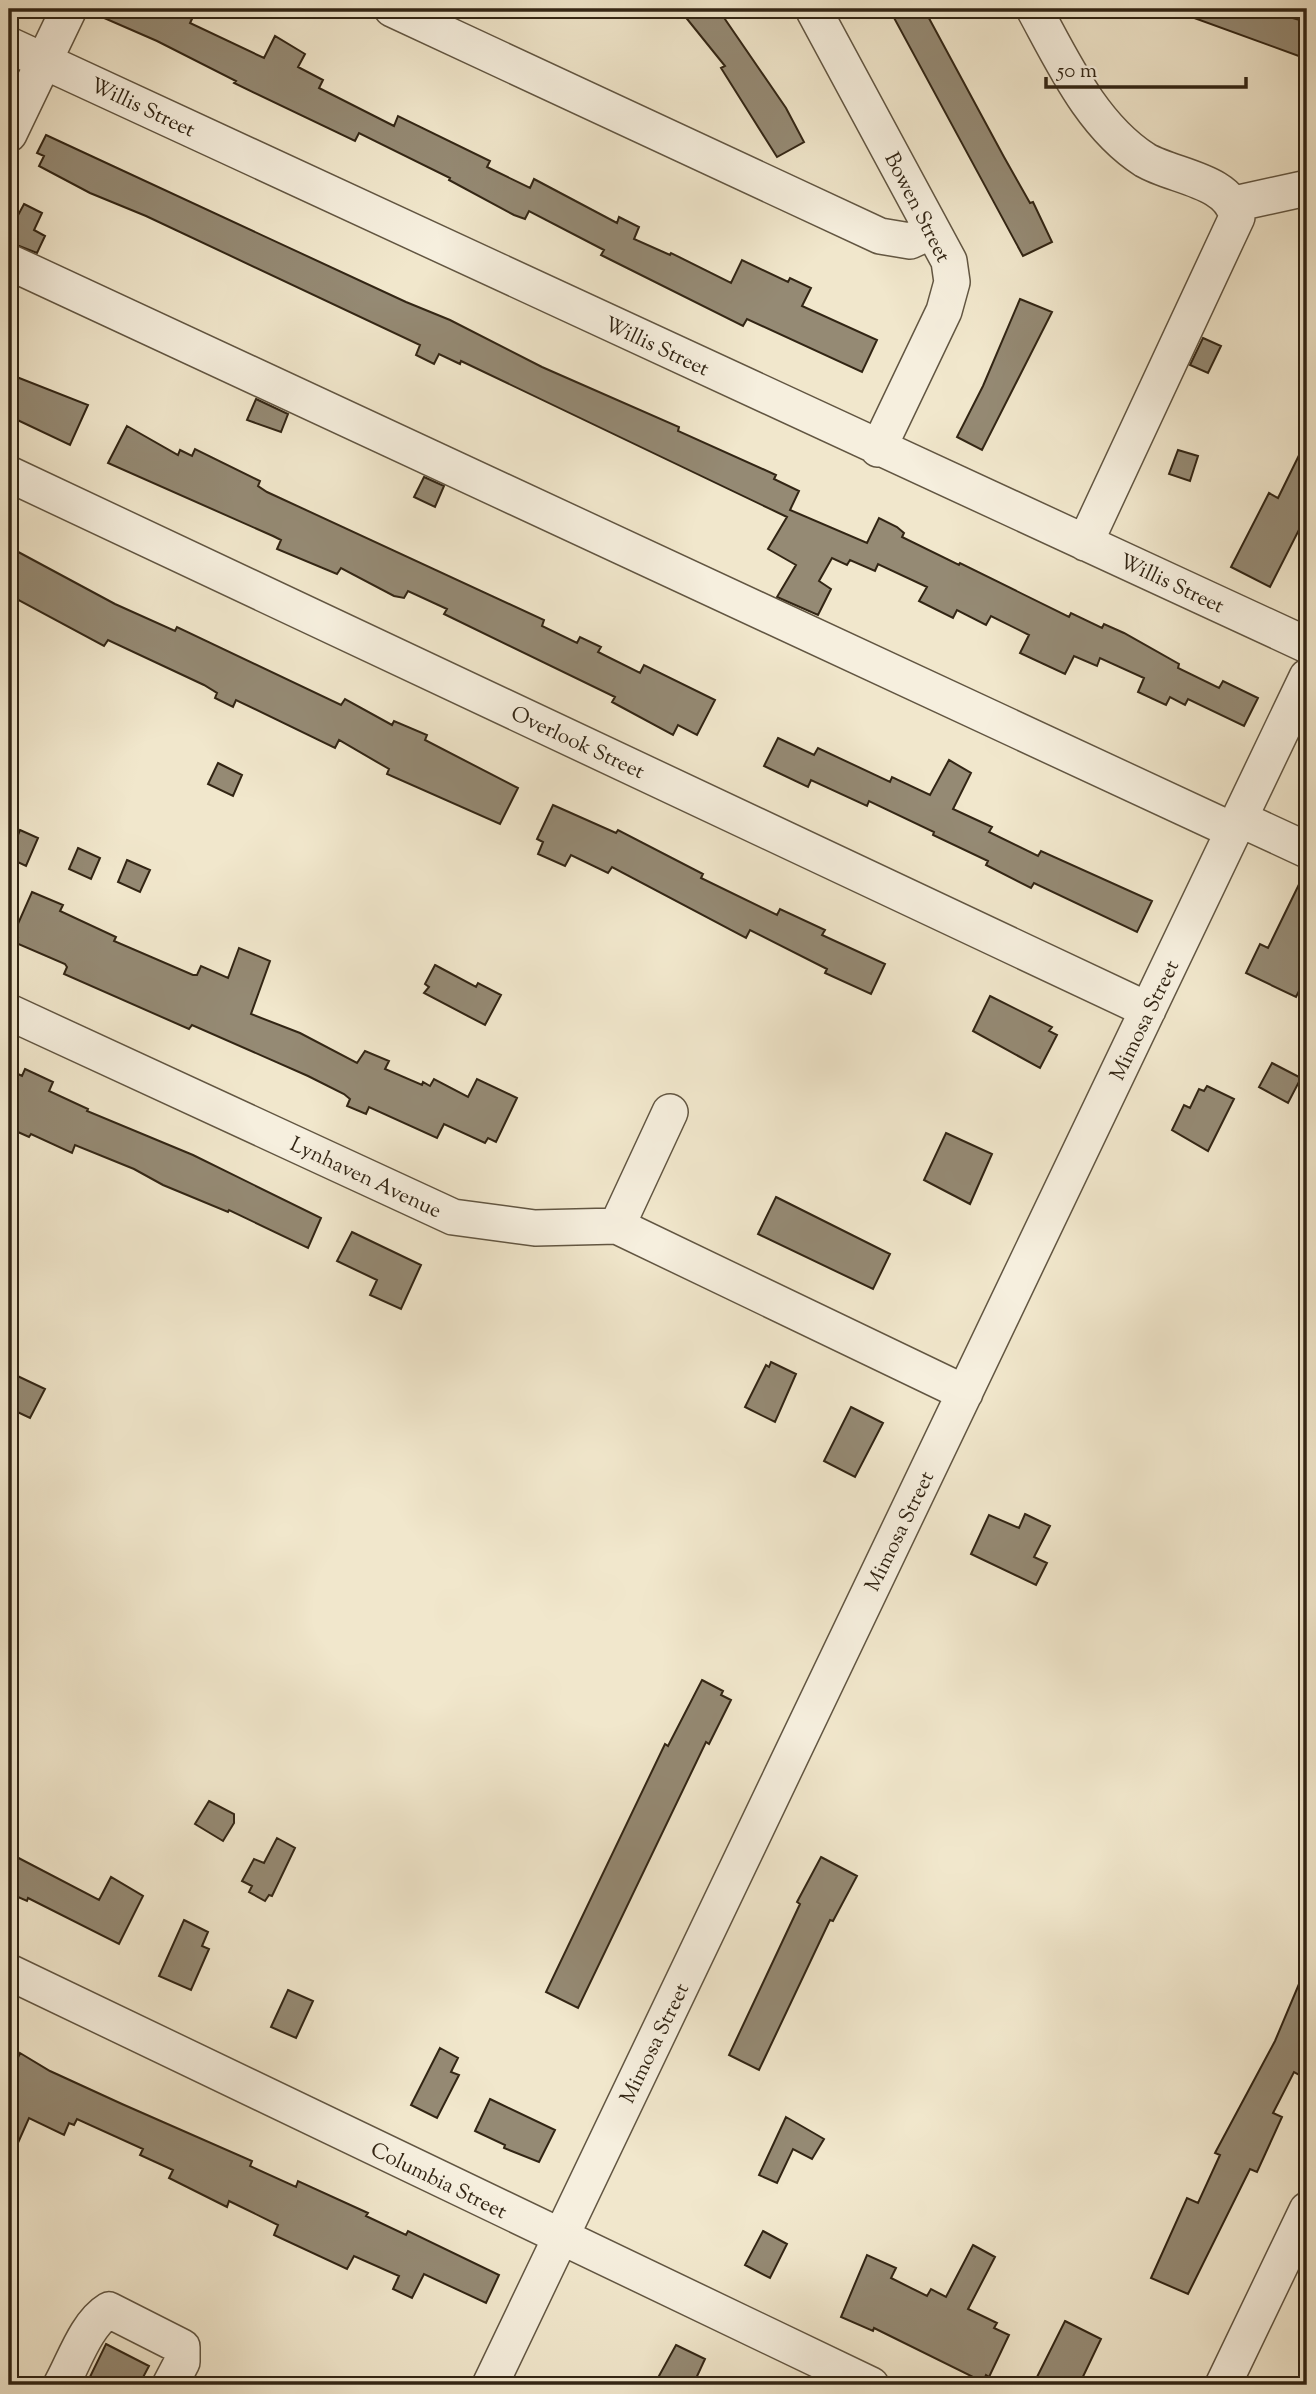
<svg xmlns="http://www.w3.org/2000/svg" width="1316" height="2394" font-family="'Sorts Mill Goudy',serif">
  <rect width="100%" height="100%" fill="#f1e7cc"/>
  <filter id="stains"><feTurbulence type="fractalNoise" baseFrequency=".00286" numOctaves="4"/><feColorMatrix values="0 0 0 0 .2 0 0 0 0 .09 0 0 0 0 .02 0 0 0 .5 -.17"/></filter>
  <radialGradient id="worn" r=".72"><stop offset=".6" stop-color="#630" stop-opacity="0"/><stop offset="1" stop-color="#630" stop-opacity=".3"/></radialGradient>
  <path fill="#958a74" stroke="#322514" stroke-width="2" d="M 89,9 L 170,9 L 192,19 L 190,23 L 264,58 L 275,36 L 305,54 L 298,67 L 323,80 L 319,88 L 394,126 L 398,116 L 490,161 L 487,167 L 530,188 L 534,179 L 617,223 L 619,217 L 639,227 L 634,239 L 670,255 L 671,253 L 731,283 L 742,260 L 788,282 L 790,278 L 811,288 L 802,306 L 877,340 L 862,372 L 747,319 L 743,326 L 601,255 L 604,250 L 529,211 L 525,219 L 514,215 L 449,180 L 450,178 L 359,133 L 355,141 L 234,83 L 236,81 L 157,41 L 88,11 Z
    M 679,9 L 718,9 L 786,108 L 804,142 L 777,157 L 721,68 L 725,66 Z
    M 905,9 L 924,9 L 1004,157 L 1030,203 L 1033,202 L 1052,242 L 1023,256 L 893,16 Z
    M 1175,9 L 1260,9 L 1307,22 L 1307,59 L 1175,11 Z
    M 46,135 L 406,302 L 450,320 L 542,367 L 679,427 L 678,431 L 776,475 L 774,479 L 799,491 L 790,510 L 867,543 L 879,518 L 897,527 L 904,533 L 902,537 L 959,565 L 960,563 L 1069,617 L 1071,613 L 1102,628 L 1104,624 L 1124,633 L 1179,664 L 1178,668 L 1219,688 L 1223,681 L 1258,698 L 1244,726 L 1188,699 L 1185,705 L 1170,697 L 1166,705 L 1138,692 L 1144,678 L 1100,658 L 1097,666 L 1074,656 L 1065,674 L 1020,653 L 1029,635 L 991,616 L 986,625 L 957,610 L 953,618 L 919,601 L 927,587 L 878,564 L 875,571 L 850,560 L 847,565 L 832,558 L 819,581 L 831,589 L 818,615 L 777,597 L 796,565 L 768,549 L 787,517 L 461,361 L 460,364 L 439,354 L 434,364 L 416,355 L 420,345 L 146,216 L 90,193 L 39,166 L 44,156 L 37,153 Z
    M 24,204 L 42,213 L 34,230 L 45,236 L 37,253 L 9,242 L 9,232 Z
    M 1020,299 L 1052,312 L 982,450 L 957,437 L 983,386 Z
    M 1203,338 L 1221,346 L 1208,373 L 1190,365 Z
    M 9,374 L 88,405 L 70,445 L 9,416 Z
    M 256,399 L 288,414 L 281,432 L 247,420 Z
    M 127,426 L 178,455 L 180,450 L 192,456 L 195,449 L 260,481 L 258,486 L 267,492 L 544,620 L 542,626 L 577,643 L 580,637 L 601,647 L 598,652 L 640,673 L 644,665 L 715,700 L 697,735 L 678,725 L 673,735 L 612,702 L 615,697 L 444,614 L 447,609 L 408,591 L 404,598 L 394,596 L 341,568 L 337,574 L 277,549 L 281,540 L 273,536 L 108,463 Z
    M 1307,439 L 1307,514 L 1270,587 L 1231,567 L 1269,493 L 1278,498 Z
    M 1178,450 L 1198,456 L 1190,481 L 1169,474 Z
    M 424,477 L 444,486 L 435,507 L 414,497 Z
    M 9,547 L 115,604 L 175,631 L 177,627 L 341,705 L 345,699 L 392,725 L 394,721 L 427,735 L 425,740 L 518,788 L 500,824 L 387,774 L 389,769 L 339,740 L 335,748 L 236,700 L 233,707 L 215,698 L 217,693 L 204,685 L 108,640 L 104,646 L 9,595 Z
    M 778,738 L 814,755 L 818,748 L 890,782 L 892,777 L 930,795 L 949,760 L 971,773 L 953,809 L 992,827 L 989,832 L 1038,856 L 1041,851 L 1152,901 L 1137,932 L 1034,883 L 1031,888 L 986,865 L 988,861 L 933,835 L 934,832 L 869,801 L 867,806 L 811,780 L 808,787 L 764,766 Z
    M 218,763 L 242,775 L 233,796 L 208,784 Z
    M 553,805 L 616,833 L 618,830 L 703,874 L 701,878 L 777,915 L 780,909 L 825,930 L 822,935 L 885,964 L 871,994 L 825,973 L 827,969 L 750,930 L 746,938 L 612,867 L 608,873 L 571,855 L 565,866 L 538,854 L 543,842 L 537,839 Z
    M 20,830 L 38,838 L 26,866 L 9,858 Z
    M 78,848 L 100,858 L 91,879 L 69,869 Z
    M 127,860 L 150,870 L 140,892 L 118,882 Z
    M 1306,870 L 1307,975 L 1296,997 L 1246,973 L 1260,944 L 1268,948 Z
    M 32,892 L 63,905 L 60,911 L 116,937 L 114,941 L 193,975 L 197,975 L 201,966 L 228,978 L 239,948 L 270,961 L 251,1014 L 300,1033 L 357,1063 L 365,1051 L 389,1061 L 385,1069 L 422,1085 L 423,1082 L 430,1086 L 434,1079 L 468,1097 L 477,1079 L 517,1098 L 496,1142 L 488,1138 L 485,1143 L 444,1124 L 437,1138 L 369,1107 L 366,1114 L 347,1106 L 350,1099 L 344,1094 L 308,1076 L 192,1025 L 189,1029 L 64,974 L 67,967 L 65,964 L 16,943 L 18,938 L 13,935 Z
    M 435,965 L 476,987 L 478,983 L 501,995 L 485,1025 L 424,993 L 429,987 L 425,984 Z
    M 990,996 L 1052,1027 L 1049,1031 L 1057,1035 L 1040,1068 L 973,1031 Z
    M 1272,1063 L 1301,1078 L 1288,1103 L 1259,1087 Z
    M 25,1069 L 53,1082 L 49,1091 L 88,1109 L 87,1111 L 193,1155 L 321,1218 L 308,1248 L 229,1210 L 228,1212 L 163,1185 L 134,1169 L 75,1145 L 72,1153 L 31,1134 L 29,1137 L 9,1128 L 9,1096 L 18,1074 L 22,1076 Z
    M 1207,1086 L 1234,1099 L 1208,1151 L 1172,1130 L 1184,1105 L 1190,1108 L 1199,1089 L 1204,1091 Z
    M 946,1133 L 992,1154 L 970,1204 L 924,1180 Z
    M 776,1197 L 890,1254 L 873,1289 L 758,1234 Z
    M 352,1232 L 421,1265 L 401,1309 L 370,1295 L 377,1280 L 337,1261 Z
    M 771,1362 L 796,1374 L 775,1422 L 745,1407 L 766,1365 L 769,1367 Z
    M 9,1372 L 45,1389 L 30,1418 L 9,1408 Z
    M 851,1407 L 883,1423 L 855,1477 L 824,1461 Z
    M 1025,1514 L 1050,1526 L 1034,1557 L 1047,1563 L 1036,1585 L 971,1554 L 989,1515 L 1019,1528 Z
    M 702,1680 L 723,1691 L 721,1695 L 731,1700 L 709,1744 L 706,1742 L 578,2008 L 546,1992 L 665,1744 L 668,1746 Z
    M 209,1801 L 234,1814 L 234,1823 L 223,1841 L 195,1824 Z
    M 277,1838 L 295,1848 L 272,1896 L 269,1895 L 265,1901 L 249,1892 L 252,1886 L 242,1881 L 254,1859 L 264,1863 Z
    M 9,1853 L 99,1900 L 111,1877 L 143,1896 L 119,1944 L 28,1898 L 27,1901 L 9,1893 Z
    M 821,1857 L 857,1876 L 833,1921 L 830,1920 L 759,2070 L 729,2055 L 800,1904 L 797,1902 Z
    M 184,1920 L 208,1932 L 202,1946 L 209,1949 L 191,1990 L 159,1976 Z
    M 1307,1965 L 1307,2079 L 1294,2072 L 1273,2113 L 1282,2117 L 1257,2172 L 1250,2169 L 1188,2294 L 1151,2278 L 1187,2198 L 1198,2203 L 1220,2155 L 1215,2153 L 1275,2041 Z
    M 288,1990 L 313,2001 L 296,2038 L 271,2027 Z
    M 440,2048 L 458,2058 L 451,2072 L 459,2075 L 437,2118 L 411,2105 Z
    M 20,2053 L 50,2071 L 122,2104 L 252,2161 L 250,2166 L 296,2187 L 298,2181 L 368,2213 L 366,2216 L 406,2235 L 408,2231 L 499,2275 L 486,2303 L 424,2274 L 412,2298 L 393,2289 L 399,2276 L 354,2256 L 347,2269 L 274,2235 L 278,2225 L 229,2201 L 227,2207 L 169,2178 L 173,2170 L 140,2155 L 143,2149 L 77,2119 L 74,2125 L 69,2123 L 64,2135 L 29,2118 L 9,2163 L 9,2078 Z
    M 490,2099 L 555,2130 L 539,2162 L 504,2148 L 505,2145 L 475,2131 Z
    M 786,2117 L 824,2139 L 812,2159 L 793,2149 L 777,2183 L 759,2175 Z
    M 763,2231 L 787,2244 L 770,2278 L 745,2265 Z
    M 973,2245 L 995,2257 L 968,2309 L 997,2323 L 994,2328 L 1009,2335 L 989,2377 L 986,2375 L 983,2382 L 874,2328 L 873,2331 L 841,2317 L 867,2255 L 896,2268 L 891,2278 L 927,2296 L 931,2289 L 946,2297 Z
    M 1065,2321 L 1101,2339 L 1079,2385 L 1033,2385 Z
    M 106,2344 L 149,2366 L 139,2385 L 86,2385 Z
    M 676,2345 L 705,2359 L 693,2385 L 654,2385 Z"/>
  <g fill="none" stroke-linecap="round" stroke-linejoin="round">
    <defs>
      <path id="minor" d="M 392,9 L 880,236 L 910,241 L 932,231
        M 813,9 L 949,261 L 952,282 L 944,311 L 878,449
        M 1034,9 C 1063,62 1092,126 1145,160 C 1174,177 1230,180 1237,217 L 1085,543
        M 9,45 L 1307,645
        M 9,134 L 69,9
        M 1234,204 L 1307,188
        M 9,262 L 1234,831
        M 9,474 L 1148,1010
        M 1240,819 L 1307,850
        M 9,1012 L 453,1217 L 535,1228 L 617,1226 L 965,1393
        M 617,1226 L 670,1112
        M 9,1972 L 871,2385
        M 61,2385 C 74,2362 86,2324 109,2310 L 182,2347 L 182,2362 L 170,2385
        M 490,2385 L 1307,677
        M 1223,2385 L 1307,2210"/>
    </defs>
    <use href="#minor" stroke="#625642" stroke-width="38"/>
    <use href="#minor" stroke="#f6efde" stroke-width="35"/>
  </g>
  <g text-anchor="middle" stroke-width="5" stroke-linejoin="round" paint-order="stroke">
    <g font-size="21" fill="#322514" stroke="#f6efde">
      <text transform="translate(143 107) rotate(25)" y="7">Willis Street</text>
      <text transform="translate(918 207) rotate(63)" y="7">Bowen Street</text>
      <text transform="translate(657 346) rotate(25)" y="7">Willis Street</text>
      <text transform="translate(1172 583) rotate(25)" y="7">Willis Street</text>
      <text transform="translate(578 742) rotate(25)" y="7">Overlook Street</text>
      <text transform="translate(1144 1020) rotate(-64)" y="7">Mimosa Street</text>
      <text transform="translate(366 1177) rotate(25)" y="7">Lynhaven Avenue</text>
      <text transform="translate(899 1531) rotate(-64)" y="7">Mimosa Street</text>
      <text transform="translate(654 2043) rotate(-64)" y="7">Mimosa Street</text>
      <text transform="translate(439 2180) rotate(26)" y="7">Columbia Street</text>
    </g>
  </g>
  <rect width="1316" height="2394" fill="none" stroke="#f1e7cc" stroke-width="35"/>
  <rect x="10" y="10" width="1295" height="2373" fill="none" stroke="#322514" stroke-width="3.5"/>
  <rect x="18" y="18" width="1281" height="2359" fill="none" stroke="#322514" stroke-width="2"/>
  <path d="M1046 77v10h200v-10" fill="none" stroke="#322514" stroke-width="3.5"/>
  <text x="1057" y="77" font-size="21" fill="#322514" stroke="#f6efde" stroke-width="5" paint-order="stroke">50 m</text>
  <rect width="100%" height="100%" filter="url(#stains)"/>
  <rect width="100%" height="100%" fill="url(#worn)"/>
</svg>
